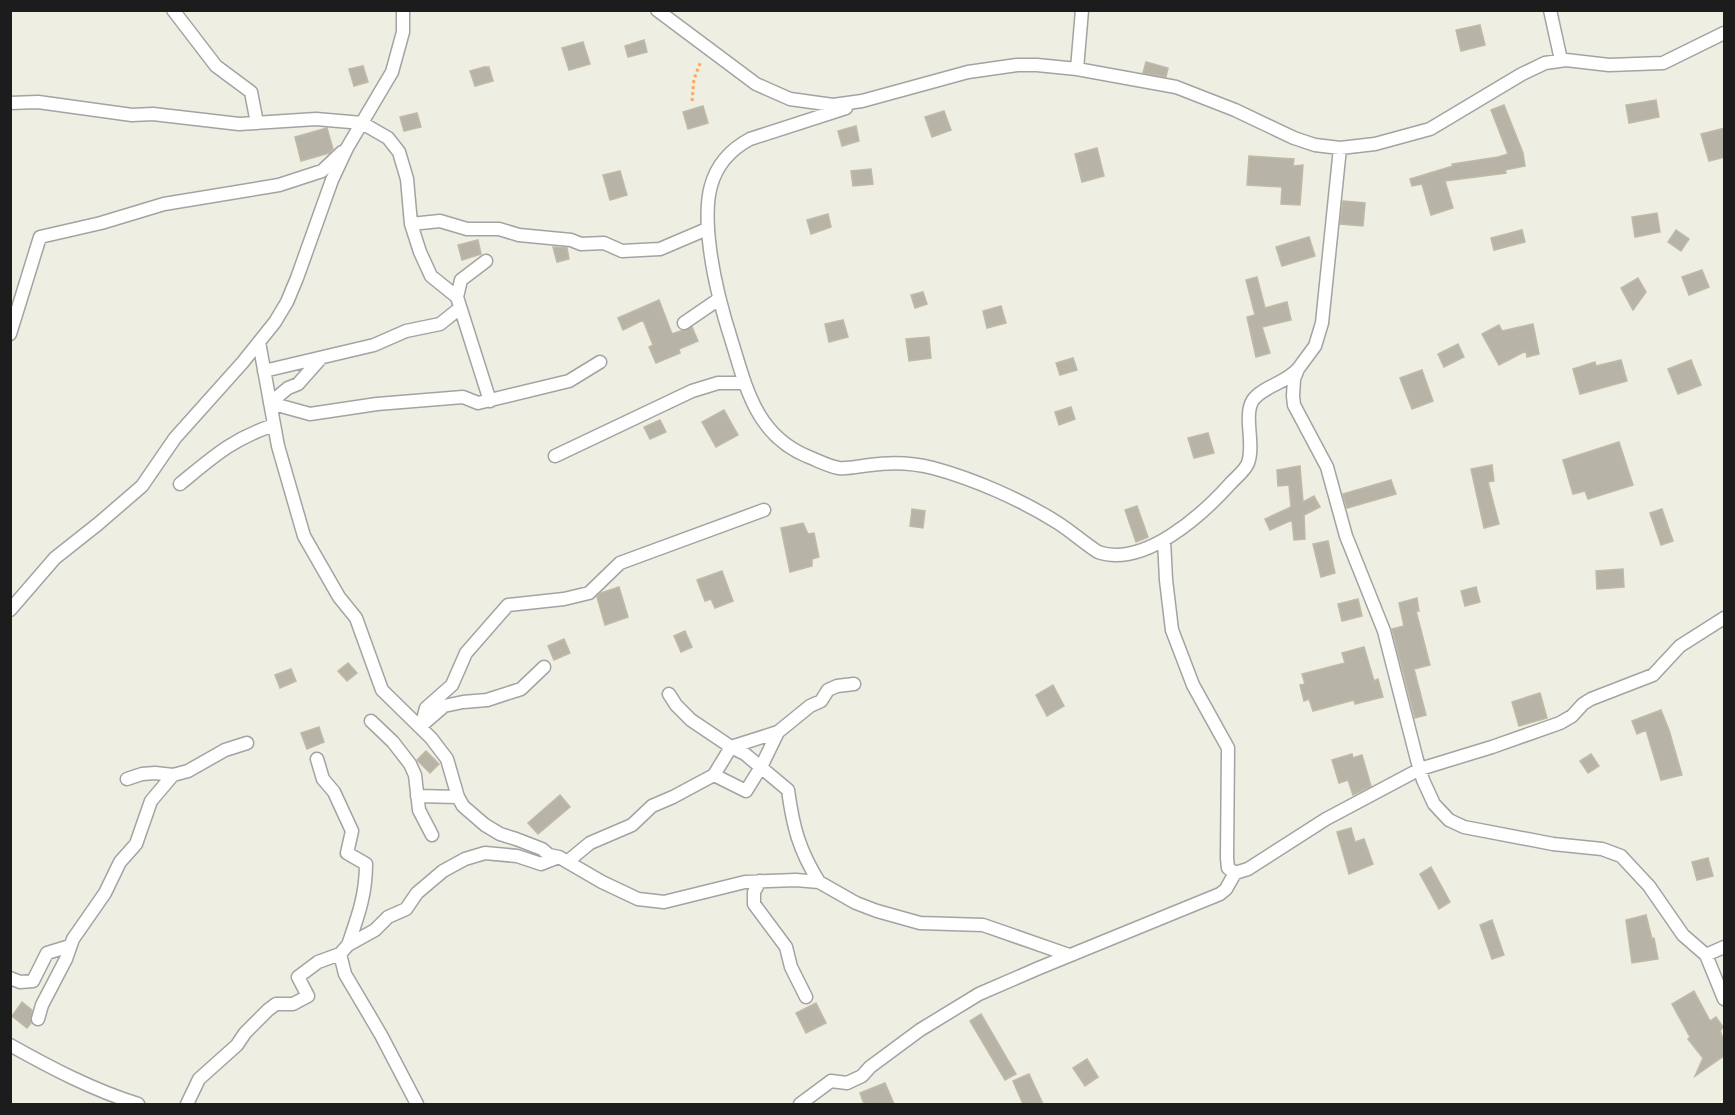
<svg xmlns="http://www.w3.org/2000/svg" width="1735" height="1115" font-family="'DM Sans',sans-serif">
  <rect width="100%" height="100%" fill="#eeeee2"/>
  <path fill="#b7b4a7" stroke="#c0baa4" stroke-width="1.5" d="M 1480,25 L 1485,45 L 1461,51 L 1456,30 Z
    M 644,40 L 647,52 L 628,57 L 625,46 Z
    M 583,42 L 590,64 L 569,70 L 562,48 Z
    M 1146,62 L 1168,68 L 1166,77 L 1143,73 Z
    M 363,66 L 368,82 L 354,86 L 349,69 Z
    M 484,67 L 489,67 L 493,81 L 475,86 L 470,71 Z
    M 1656,100 L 1659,117 L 1629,123 L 1626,105 Z
    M 1504,105 L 1523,153 L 1525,166 L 1505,170 L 1506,173 L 1445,181 L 1453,208 L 1431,215 L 1422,184 L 1412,186 L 1410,179 L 1453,166 L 1452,164 L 1498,157 L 1508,154 L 1491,110 Z
    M 703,106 L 708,123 L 688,129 L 683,112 Z
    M 944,111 L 951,130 L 932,137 L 925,117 Z
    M 417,113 L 421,127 L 404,131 L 400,117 Z
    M 856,126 L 859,141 L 842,146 L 838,131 Z
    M 327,128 L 333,149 L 329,153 L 301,161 L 295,137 Z
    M 1725,128 L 1725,157 L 1709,161 L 1701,134 Z
    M 1097,148 L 1104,176 L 1082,182 L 1075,154 Z
    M 1249,156 L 1294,159 L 1293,166 L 1303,165 L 1300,205 L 1281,204 L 1282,187 L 1247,185 Z
    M 871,169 L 873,184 L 853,186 L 851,171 Z
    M 620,171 L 627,195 L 610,200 L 603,175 Z
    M 1343,201 L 1365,203 L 1363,226 L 1340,224 Z
    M 1657,213 L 1660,232 L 1635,237 L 1632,217 Z
    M 828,214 L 831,227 L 811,234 L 807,220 Z
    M 1522,230 L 1525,242 L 1494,250 L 1491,238 Z
    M 1676,230 L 1689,239 L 1681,251 L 1668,242 Z
    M 1309,237 L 1315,256 L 1282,266 L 1276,247 Z
    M 478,240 L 481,254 L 462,260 L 458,245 Z
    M 553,247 L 567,248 L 569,259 L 557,262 Z
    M 1702,270 L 1709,287 L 1689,295 L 1682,277 Z
    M 1257,277 L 1265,308 L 1287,302 L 1291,320 L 1262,327 L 1270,353 L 1256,357 L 1247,317 L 1255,315 L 1246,280 Z
    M 1638,278 L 1646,292 L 1633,310 L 1621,288 Z
    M 923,292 L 927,304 L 915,308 L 911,295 Z
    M 659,300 L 672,334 L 692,327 L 698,341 L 679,349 L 680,353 L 656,363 L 649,347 L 653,345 L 643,320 L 623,330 L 618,318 Z
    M 1001,306 L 1006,323 L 987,328 L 983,311 Z
    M 843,320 L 848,337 L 829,342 L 825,324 Z
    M 1533,324 L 1539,354 L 1527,357 L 1526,351 L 1499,365 L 1482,334 L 1499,325 L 1502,331 Z
    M 929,337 L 931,358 L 909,361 L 906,339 Z
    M 1458,344 L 1464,357 L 1444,367 L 1438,354 Z
    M 1073,358 L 1077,370 L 1060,375 L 1056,363 Z
    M 1621,360 L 1627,381 L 1580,394 L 1573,369 L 1595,362 L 1596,366 Z
    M 1691,360 L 1701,385 L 1678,394 L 1668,369 Z
    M 1422,370 L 1433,401 L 1412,409 L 1400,378 Z
    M 1071,407 L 1075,419 L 1059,425 L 1055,412 Z
    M 724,410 L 738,435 L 716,447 L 702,422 Z
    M 660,420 L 666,432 L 650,439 L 644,427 Z
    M 1208,433 L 1214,453 L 1194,458 L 1188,438 Z
    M 1619,442 L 1633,485 L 1588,499 L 1585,491 L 1573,494 L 1563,460 Z
    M 1492,465 L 1494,481 L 1488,482 L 1499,524 L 1484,528 L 1471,469 Z
    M 1300,466 L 1303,502 L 1314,496 L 1320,507 L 1304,515 L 1305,539 L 1294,540 L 1292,520 L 1270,530 L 1265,519 L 1291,507 L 1289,485 L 1278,486 L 1277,470 Z
    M 1391,480 L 1396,494 L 1347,508 L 1343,494 Z
    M 1137,506 L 1148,537 L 1136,542 L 1125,510 Z
    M 912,509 L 925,511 L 923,528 L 910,526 Z
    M 1662,509 L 1673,541 L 1661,545 L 1650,513 Z
    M 803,523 L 808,534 L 814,533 L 819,557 L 812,559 L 812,566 L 790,572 L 781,528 Z
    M 1328,541 L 1335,573 L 1321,577 L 1313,544 Z
    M 1623,569 L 1624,587 L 1597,589 L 1596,571 Z
    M 722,571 L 733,601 L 715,608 L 711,599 L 705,601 L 697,580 Z
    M 619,587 L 628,617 L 605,625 L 597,597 L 601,593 Z
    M 1476,587 L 1480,602 L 1465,606 L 1461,591 Z
    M 1417,598 L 1419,611 L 1416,611 L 1430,665 L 1414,669 L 1426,715 L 1415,718 L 1392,629 L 1404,626 L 1399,603 Z
    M 1358,599 L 1362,616 L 1342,621 L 1338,604 Z
    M 685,631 L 692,647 L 681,652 L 674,636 Z
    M 564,639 L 570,653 L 554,660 L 548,646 Z
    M 1364,647 L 1374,681 L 1378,679 L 1383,697 L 1355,704 L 1354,700 L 1313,711 L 1309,699 L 1304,701 L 1300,685 L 1305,684 L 1302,674 L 1345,663 L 1342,653 Z
    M 348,663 L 357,673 L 347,681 L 338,671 Z
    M 291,669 L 296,681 L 280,688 L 275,675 Z
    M 1053,685 L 1064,706 L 1047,716 L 1036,695 Z
    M 1540,693 L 1547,718 L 1519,726 L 1512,702 Z
    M 1661,710 L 1669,730 L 1682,775 L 1661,780 L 1646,730 L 1637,734 L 1632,721 Z
    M 319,727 L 324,742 L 307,749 L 301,733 Z
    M 426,751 L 439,764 L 430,773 L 417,760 Z
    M 1352,754 L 1353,758 L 1362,755 L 1371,786 L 1353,795 L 1348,780 L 1339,783 L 1332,760 Z
    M 1591,754 L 1599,766 L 1588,773 L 1580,761 Z
    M 560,795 L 570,807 L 538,834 L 528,823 Z
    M 1351,828 L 1355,842 L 1364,839 L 1373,864 L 1349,874 L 1337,832 Z
    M 1708,858 L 1713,876 L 1697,880 L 1692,862 Z
    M 1431,867 L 1450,902 L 1439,909 L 1420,874 Z
    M 1646,915 L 1652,939 L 1654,938 L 1658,959 L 1632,963 L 1626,920 Z
    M 1492,920 L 1504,955 L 1492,959 L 1480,925 Z
    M 1694,991 L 1710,1021 L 1716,1017 L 1723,1027 L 1720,1031 L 1725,1043 L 1725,1055 L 1695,1076 L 1703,1058 L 1688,1039 L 1690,1037 L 1672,1004 Z
    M 22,1002 L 32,1010 L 31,1023 L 27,1028 L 12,1016 Z
    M 816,1003 L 826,1023 L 806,1033 L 796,1013 Z
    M 981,1014 L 1016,1074 L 1005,1080 L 970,1021 Z
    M 1087,1059 L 1098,1077 L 1085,1086 L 1073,1068 Z
    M 1029,1074 L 1043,1104 L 1023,1104 L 1013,1081 Z
    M 885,1083 L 894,1104 L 864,1104 L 860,1093 Z"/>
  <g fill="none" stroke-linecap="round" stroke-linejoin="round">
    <defs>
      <path id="street" d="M 173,10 L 216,66 L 251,92 L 257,123
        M 657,10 L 756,84 L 790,99 L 833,105 L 862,101 L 968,72 L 1017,65 L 1037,65 L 1077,69 L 1176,87 L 1235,110 L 1294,138 L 1315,145 L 1340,148 L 1375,144 L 1430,129 L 1522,74 L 1545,63 L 1566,60 L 1609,65 L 1663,63 L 1724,33
        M 1550,10 L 1561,60
        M 1077,69 L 1082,10
        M 10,103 L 38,102 L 132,115 L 153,114 L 239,124 L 316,119 L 362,123 L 388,138 L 399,152 L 407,179 L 411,224 L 420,252 L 431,276 L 457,297 L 490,401
        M 846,108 L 750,139 C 705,163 704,204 710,249 C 714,281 722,311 732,342 C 747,391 757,436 809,457 C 819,461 828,466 839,468 C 849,469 860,466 870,465 C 892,462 913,463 933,468 C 974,479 1022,500 1058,523 C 1072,532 1084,543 1098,552 C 1144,568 1202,515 1230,484 C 1236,477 1245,471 1248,463 C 1255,444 1243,415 1253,400 C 1262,387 1286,383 1298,369
        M 1340,148 L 1322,323 L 1315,346 L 1298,369 L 1294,379 L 1293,396 L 1294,405 L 1327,467 L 1346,536 L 1384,631 L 1417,760 L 1423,780 L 1434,804 L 1449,820 L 1464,827 L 1553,844 L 1602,849 L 1621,856 L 1649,886 L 1683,935 L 1706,955 L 1724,999
        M 411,224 L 440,221 L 467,229 L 499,229 L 519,235 L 571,240 L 581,244 L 604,243 L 622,251 L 660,249 L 707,229
        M 457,297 L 461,280 L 486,261
        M 684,323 L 719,299
        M 10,334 L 40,237 L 101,223 L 164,204 L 279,185 L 322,171 L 342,152
        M 259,342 L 278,446 L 304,536 L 339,597 L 356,618 L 382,690 L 431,738 L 447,759 L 458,797 L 463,806 L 485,825 L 500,834 L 516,839 L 542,849 L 549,855 L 559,857 L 602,882 L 638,899 L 664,902 L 745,882 L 796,880 L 819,882 L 856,903 L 877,911 L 920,923 L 983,925 L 1069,955
        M 264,371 L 374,345 L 406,331 L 440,324 L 460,308
        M 270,403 L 310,414 L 377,404 L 463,397 L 478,403 L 569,381 L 600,362
        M 270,403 L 288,388 L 298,384 L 321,358
        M 555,456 L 692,391 L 718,383 L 744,383
        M 180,484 C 213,457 232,439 274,425
        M 1164,540 L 1166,580 L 1172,630 L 1193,685 L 1228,748 L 1227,858 L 1228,868 L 1235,873 L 1248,869 L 1326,819 L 1420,769 L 1492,747 L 1560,723 L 1572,716 L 1583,704 L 1591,699 L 1653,675 L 1680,646 L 1724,618
        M 10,610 L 55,558 L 98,524 L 142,486 L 175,438 L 243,362 L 275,322 L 287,302 L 297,278 L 332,180 L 347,148 L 392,72 L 403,32 L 403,10
        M 669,694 L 676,705 L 691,720 L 731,747 L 745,754 L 788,790 C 793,827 799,850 819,882
        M 371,721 L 393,742 L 410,764 L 415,775 L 419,810 L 432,835
        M 421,726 L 444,706 L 463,702 L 487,700 L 521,689 L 544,667
        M 421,727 L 426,708 L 452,685 L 466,653 L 508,605 L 564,599 L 589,593 L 620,563 L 764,510
        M 317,759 L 323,779 L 334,792 L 352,831 L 347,853 L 366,864 C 366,895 358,916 348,945
        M 714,775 L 746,791 L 761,767 L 778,732
        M 127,779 L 142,774 L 155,773 L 173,775 L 188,771 L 225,750 L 247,743
        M 417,796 L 458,797
        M 567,862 L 590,843 L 632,825 L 652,806 L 673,797 L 714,775 L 731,747 L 778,732 L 810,706 L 821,701 L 828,690 L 837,686 L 854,684
        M 760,881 L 754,892 L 754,904 L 786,947 L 791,967 L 806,997
        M 340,954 L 345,974 L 381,1035 L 417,1104
        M 1706,955 L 1724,947
        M 10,978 L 20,982 L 33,981 L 47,953 L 70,946
        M 38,1019 L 42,1005 L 66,959 L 73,939 L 105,893 L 120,862 L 136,844 L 151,801 L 173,775
        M 10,1045 C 51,1068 93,1090 138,1104
        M 187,1104 L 199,1079 L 237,1045 L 245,1033 L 268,1010 L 276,1004 L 293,1004 L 308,996 L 298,977 L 318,962 L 340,954 L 348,945 L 375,930 L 388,917 L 406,909 L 417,893 L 443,871 L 465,859 L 485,853 L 517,856 L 541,864 L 559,857
        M 800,1104 L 831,1081 L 847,1083 L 862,1076 L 870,1067 L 920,1030 L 979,994 L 1039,968 L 1220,894 L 1226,889 L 1235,873"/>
    </defs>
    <use href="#street" stroke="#a3a3a3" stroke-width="15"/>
    <path stroke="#ffa562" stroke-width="3" stroke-dasharray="3 3" stroke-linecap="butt" d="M 692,101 L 694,79 L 701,61"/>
    <use href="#street" stroke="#fff" stroke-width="12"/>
  </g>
  <rect width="1735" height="1115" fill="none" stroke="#1c1c1c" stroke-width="24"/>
</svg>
